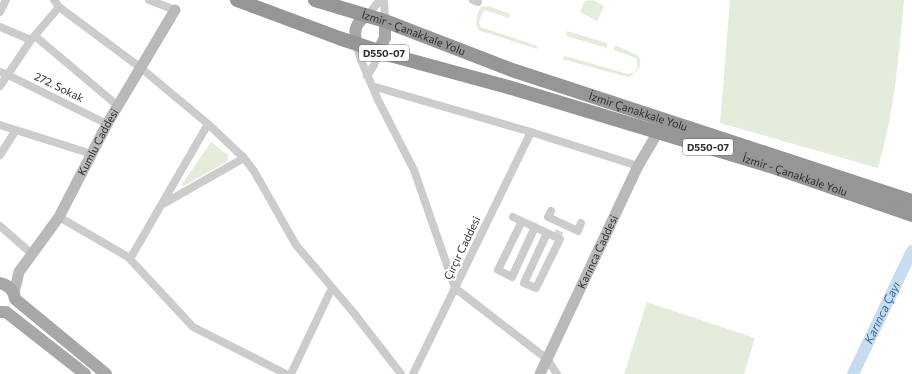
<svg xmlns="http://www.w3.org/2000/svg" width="912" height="374" font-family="Commissioner,sans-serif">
  <rect width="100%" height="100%" fill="#fff"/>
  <path fill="#e4eddc" d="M 593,0 L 604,6 L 597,21 L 580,12 L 585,1 Z
    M 730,0 L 904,0 C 899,56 894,114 878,168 L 720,123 Z
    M 488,6 L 510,14 L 509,18 L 484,10 L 479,21 L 480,27 L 538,46 L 537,49 L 478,30 C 476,20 475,15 481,7 Z
    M 567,31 L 607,43 L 607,48 L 566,36 Z
    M 615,45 L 639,56 C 643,67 637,73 628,77 L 562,59 L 565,56 L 628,74 L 633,73 L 638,68 L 636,58 L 614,50 Z
    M 211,142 L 228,155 L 228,161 L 184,186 L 182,186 L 182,184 Z
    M 647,302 L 755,338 L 744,374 L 624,374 Z"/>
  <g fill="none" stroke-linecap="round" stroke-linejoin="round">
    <path stroke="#c7dcee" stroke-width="12" id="s1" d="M 853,374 L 912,251"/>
    <path stroke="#d5d5d5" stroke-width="8" stroke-dasharray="8 4" stroke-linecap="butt" d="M 556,238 L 562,227"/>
    <path stroke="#ccc" stroke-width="8" d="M 54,0 L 59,7 L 141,68 L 208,124 L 244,158 L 254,171 L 296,245 L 353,312 L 401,374
      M 149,0 L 175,10
      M 384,0 L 385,21
      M 473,0 L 478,2
      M 0,12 L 6,0
      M 368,15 L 380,0
      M 0,27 L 31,40
      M 35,36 L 118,106
      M 356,44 L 361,60 L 378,100 L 414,170 L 455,288 L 547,359 L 557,374
      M 0,72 L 8,75 L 107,124
      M 367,76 L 374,65 L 378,51
      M 0,86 L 31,40 L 59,7
      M 372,86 L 531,132 L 638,166
      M 0,125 L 92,154
      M 0,155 L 16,130
      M 163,204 L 244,158
      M 551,211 L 548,217 L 578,231 L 581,223
      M 59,217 L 128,257 L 193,327 L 286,374
      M 513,217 L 560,239 L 536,288 L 524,283 L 547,233
      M 522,221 L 498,270 L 512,277 L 535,227
      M 0,226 L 32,254
      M 130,259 L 208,124
      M 291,374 L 332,288
      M 413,374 L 531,132"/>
    <g stroke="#b9b9b9" stroke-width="11">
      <path id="s2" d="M 14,293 L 19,272 L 59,217 L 107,124 L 175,10"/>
      <path id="s3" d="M 540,374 L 638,166 L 658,132"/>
    </g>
    <path stroke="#a7a7a7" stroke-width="12" d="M 356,44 C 354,31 355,22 368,15
      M 378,51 L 385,38 L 385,21
      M 0,283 C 8,285 14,290 15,299 L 106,374
      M 0,312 L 6,312 L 85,374"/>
    <g stroke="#969696" stroke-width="14">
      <path id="s4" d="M 237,0 L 339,38 L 390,55 L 508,87 L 770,166 L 912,215"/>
      <path id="s5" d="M 315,0 L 385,21 L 512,70 L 912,201"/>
    </g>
  </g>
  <g text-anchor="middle" stroke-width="4" stroke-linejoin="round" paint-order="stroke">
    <g fill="#fff" stroke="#6d6d6d" stroke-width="1">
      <rect x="359" y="45" width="50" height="16" rx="3"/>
      <rect x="683" y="139" width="50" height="16" rx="3"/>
    </g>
    <g font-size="10" font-weight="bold" fill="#2f2f2f">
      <text x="384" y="57">D550-07</text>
      <text x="708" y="151">D550-07</text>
    </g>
    <g font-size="11" fill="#2f2f2f" stroke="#fff">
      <text dy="4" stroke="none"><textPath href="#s5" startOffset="104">İzmir - Çanakkale Yolu</textPath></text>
      <text transform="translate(59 87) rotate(26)" y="4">272. Sokak</text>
      <text dy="4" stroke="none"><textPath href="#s5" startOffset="342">İzmir Çanakkale Yolu</textPath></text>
      <text dy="4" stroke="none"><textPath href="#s2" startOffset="174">Kumlu Caddesi</textPath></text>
      <text dy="4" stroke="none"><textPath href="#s4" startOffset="585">İzmir - Çanakkale Yolu</textPath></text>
      <text transform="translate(462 248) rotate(-64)" y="4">Çırçır Caddesi</text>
      <text dy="4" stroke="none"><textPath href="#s3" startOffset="135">Karınca Caddesi</textPath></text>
    </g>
    <g font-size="12" font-style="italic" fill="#376b97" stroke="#fff">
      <text dy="4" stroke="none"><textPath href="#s1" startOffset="68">Karınca Çayı</textPath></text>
    </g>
  </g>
</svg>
